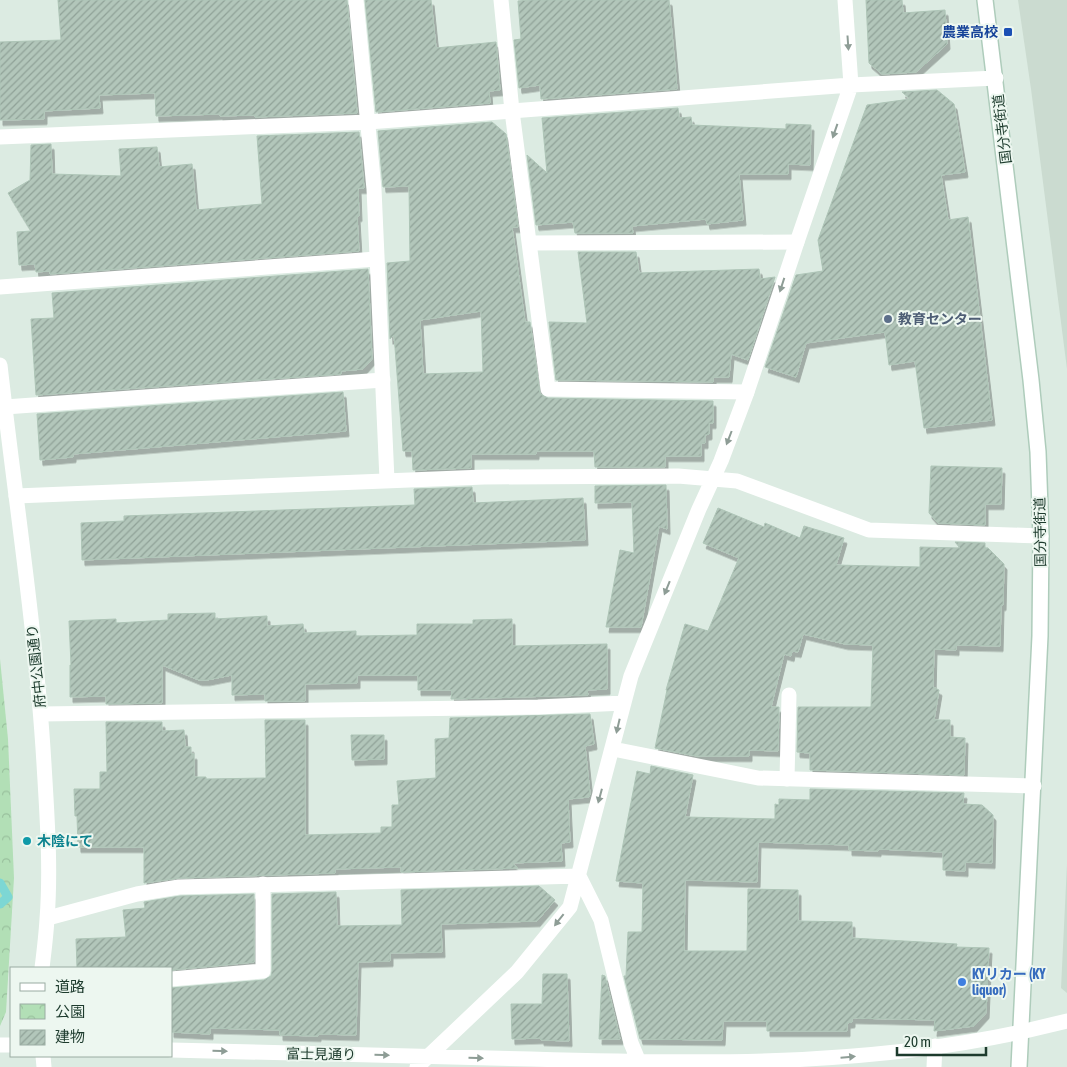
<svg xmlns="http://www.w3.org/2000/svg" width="1067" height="1067" font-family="'Asap Condensed','Noto Sans JP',sans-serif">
  <defs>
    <pattern id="park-crowns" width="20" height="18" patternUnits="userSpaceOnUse" patternTransform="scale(1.25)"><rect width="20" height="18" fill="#b2dfb6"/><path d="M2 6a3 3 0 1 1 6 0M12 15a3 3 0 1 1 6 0" fill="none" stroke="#99c09d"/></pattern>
    <pattern id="building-hatch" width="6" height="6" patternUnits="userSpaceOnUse" patternTransform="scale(1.25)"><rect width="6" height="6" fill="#b2c6ba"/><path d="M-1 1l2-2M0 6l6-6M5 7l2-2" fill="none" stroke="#90a298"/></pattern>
    <filter id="shadow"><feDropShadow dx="3" dy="5.5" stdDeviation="0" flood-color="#0004"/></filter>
  </defs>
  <rect width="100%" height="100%" fill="#dcebe2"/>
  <path fill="#cbdbd0" d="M 1018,0 L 1067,0 L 1067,369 L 1031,89 Z
    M 1067,864 L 1067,993 L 1061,988 Z"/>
  <path fill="url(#park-crowns)" d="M 0,659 L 8,739 L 14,878 L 6,1012 L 0,1026 Z"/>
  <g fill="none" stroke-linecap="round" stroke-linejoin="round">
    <path stroke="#7dd7d4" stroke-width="9" d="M 0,883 L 8,897 L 0,904"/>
  </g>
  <path fill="url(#building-hatch)" stroke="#aec5b7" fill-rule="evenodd" filter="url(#shadow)" d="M 58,0 L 347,0 L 357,113 L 255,117 L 255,115 L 220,116 L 220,114 L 156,116 L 155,93 L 99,95 L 100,108 L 44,111 L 44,119 L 0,120 L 0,42 L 61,40 Z
    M 365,0 L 431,0 L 436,48 L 496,42 L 500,90 L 489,91 L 490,103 L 376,112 Z
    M 530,0 L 669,0 L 677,89 L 541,99 L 540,85 L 519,88 L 514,40 L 521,39 L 518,1 Z
    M 866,0 L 902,0 L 903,13 L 945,10 L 947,44 L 916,72 L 882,74 L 869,63 Z
    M 937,90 L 954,104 L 965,172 L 941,175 L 948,220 L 968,217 L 992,420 L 924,428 L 915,361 L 889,365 L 885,332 L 806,343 L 796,377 L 765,367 L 796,275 L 823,271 L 818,240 L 867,105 L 910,99 L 902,92 Z
    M 678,108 L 679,118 L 691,117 L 692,125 L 786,129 L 786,124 L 811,125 L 810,165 L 788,164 L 788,174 L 739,174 L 743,220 L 707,224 L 706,219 L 632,226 L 633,233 L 575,233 L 573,222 L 536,225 L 527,155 L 547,173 L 542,118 Z
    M 492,122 L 506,134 L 518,227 L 512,227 L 525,322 L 530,322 L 540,394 L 548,398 L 713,401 L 713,423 L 709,423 L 709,434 L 705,435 L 705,443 L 701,443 L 701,456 L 665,456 L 665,467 L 595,467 L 594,451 L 536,451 L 536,454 L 471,454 L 471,468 L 413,470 L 412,451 L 403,451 L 394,335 L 390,339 L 387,263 L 410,261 L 409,186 L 383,187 L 378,131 ZM 481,311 L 483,372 L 423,374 L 420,320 Z
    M 359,132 L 364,188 L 358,188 L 359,216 L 357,216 L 359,251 L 50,274 L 50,271 L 36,272 L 35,264 L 19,265 L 17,232 L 31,231 L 8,193 L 30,180 L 31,145 L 51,144 L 52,174 L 121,176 L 119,149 L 157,147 L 159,167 L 192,164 L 196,210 L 262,204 L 257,136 Z
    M 578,252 L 636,252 L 639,273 L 759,269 L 760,279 L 775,277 L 748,360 L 731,354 L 729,377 L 713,377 L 713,382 L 556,380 L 549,322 L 587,323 Z
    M 368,269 L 372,359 L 363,369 L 341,371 L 341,374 L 36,395 L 31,319 L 54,318 L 52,293 Z
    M 343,392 L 346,431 L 73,454 L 73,457 L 40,460 L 37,414 Z
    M 931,466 L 1002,468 L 1001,504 L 985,504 L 985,525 L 938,523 L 929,513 Z
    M 666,485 L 667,529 L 659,526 L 641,627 L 606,627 L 620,550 L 634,553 L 632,502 L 595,503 L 595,486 Z
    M 472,487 L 473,503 L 583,498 L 585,540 L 82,560 L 81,523 L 124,521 L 124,516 L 415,505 L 414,489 Z
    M 718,508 L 764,527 L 765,523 L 800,538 L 804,526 L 844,538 L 836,565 L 920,567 L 920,547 L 960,548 L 955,542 L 985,543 L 985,548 L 988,548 L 1004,564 L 1003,605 L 1001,605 L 1000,646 L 956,645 L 956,650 L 934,649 L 933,687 L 939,690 L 934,720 L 950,720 L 950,737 L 965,738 L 964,775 L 810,770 L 810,753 L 797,752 L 798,707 L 871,707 L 873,645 L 845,644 L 803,634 L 798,652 L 792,651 L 791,656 L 784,654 L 771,707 L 779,707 L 778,751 L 749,750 L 749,756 L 697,756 L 655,748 L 667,690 L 666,690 L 685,624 L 708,631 L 739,558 L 703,543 Z
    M 215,613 L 215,619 L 267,616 L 267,626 L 303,624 L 304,633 L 356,631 L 356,636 L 417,635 L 417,624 L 473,624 L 473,620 L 512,619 L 512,646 L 607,644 L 607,689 L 587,690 L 588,695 L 451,699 L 452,690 L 418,690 L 418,675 L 357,675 L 357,683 L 305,684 L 305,701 L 265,701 L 265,694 L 232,695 L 232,675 L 207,680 L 199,680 L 162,665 L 162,703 L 106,704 L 106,696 L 70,697 L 70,665 L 71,665 L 69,621 L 116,619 L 116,623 L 168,620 L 168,614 Z
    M 590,714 L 594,744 L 585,746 L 590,794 L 589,797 L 568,799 L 570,842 L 561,843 L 562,861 L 512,863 L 518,868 L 401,872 L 401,867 L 335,869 L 335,873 L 179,878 L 144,883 L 144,847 L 78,847 L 77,816 L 75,816 L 74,789 L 100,789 L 100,772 L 107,772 L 106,722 L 162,722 L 162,731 L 184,730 L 185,747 L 191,747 L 191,754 L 194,754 L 194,777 L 206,777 L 206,779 L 266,778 L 265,720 L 305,720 L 305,835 L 381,833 L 381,827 L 392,827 L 392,805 L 399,805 L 397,781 L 436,778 L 435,739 L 449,738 L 450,718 Z
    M 351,735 L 384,735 L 384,759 L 352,760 Z
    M 651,766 L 693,775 L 685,817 L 775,819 L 775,804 L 779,805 L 779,799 L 810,800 L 810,789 L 964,793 L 963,804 L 982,805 L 993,815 L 992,863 L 965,862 L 965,871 L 943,870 L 943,852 L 878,849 L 878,851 L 849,850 L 849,845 L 758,842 L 757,882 L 685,880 L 684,951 L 747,951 L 748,889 L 798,890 L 798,921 L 852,922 L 852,938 L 957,944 L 956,947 L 989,948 L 986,1013 L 974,1026 L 934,1031 L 935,1020 L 852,1018 L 852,1022 L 847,1023 L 847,1031 L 767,1031 L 767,1021 L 723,1021 L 722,1040 L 640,1039 L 624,976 L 626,976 L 628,932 L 642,932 L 643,883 L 616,881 L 637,771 L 650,774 Z
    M 539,886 L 555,900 L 537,921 L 441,924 L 442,952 L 390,953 L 390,961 L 358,962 L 356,1035 L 318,1034 L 318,1036 L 280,1035 L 280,1030 L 210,1028 L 210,1034 L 171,1032 L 171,988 L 264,980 L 271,976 L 272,971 L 272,894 L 336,892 L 337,926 L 402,925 L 401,890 Z
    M 254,894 L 254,962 L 171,970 L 171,968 L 77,968 L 76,939 L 126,937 L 123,910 L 145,908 L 144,902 L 180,896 Z
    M 543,974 L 567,974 L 569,1041 L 541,1040 L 541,1038 L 512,1039 L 511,1004 L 542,1004 Z
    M 602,975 L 605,976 L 620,1039 L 599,1039 Z"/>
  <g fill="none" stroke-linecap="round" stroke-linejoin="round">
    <defs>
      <path id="secondary" d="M 985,0 L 1031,380 L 1038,452 L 1041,536 L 1040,636 L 1019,1067"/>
    </defs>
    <use href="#secondary" stroke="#aeccbb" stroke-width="18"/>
    <path stroke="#fff" stroke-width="15" d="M 501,0 L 512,111 L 548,389 L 747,392
      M 529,243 L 797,242
      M 0,287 L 376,259
      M 5,407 L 383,380
      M 787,779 L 789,695
      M 171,979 L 263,971 L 263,884
      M 934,1067 L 935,1046"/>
    <path stroke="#fff" stroke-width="15" d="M 356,0 L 374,189 L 387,480
      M 0,137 L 368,122 L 851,85 L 996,78
      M 16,496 L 484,477 L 678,476 L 737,481 L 869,530 L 1041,536
      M 41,714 L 538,707 L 624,703
      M 613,749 L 758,778 L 1034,786
      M 579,876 L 601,920 L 631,1043 L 641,1067
      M 48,918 L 137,894 L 179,887 L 579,876
      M 0,1045 L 11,1045
      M 171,1050 C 291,1053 411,1056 531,1059 C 694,1064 859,1067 1021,1032
      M 43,1056 L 44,1067
      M 417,1067 L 517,972 L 570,907 L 631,676 L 699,509 L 721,461 L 747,392 L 797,242 L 851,85 L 845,0"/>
    <path stroke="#fff" stroke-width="15" d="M 0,365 C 15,498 36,630 44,764 C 47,815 51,868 47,919 C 46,936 44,952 42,968
      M 1021,1032 L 1067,1021"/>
    <use href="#secondary" stroke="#fff" stroke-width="15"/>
  </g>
  <defs><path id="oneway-solid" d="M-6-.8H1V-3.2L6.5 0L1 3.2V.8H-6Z" transform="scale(1.25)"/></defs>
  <g fill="#8e9d96">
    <use href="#oneway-solid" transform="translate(848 43) rotate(86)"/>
    <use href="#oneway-solid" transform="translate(835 131) rotate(109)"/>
    <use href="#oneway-solid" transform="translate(782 285) rotate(108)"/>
    <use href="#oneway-solid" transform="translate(729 438) rotate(111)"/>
    <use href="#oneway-solid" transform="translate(667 588) rotate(112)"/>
    <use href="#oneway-solid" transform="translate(618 726) rotate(103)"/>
    <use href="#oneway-solid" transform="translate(600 796) rotate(105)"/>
    <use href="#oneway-solid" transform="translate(559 920) rotate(128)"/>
    <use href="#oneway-solid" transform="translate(220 1051) rotate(1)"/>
    <use href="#oneway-solid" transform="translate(382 1055) rotate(1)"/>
    <use href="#oneway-solid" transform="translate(848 1057) rotate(-5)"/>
    <use href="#oneway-solid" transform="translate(476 1058) rotate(2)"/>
  </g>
  <rect fill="#1a4fb4" stroke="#edf7f0" stroke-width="2" x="1003" y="27" width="10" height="10" rx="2.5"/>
  <circle fill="#5c6f8a" stroke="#edf7f0" stroke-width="2" cx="888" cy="319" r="5"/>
  <circle fill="#0f9aa8" stroke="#edf7f0" stroke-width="2" cx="27" cy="841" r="5"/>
  <circle fill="#3f7fe0" stroke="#edf7f0" stroke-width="2" cx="962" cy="982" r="5"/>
  <g text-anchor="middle" stroke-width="4" stroke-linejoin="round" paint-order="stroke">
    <g font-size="14" font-weight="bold" fill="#164399" stroke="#edf7f0" text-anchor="end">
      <text x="998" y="37">農業高校</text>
    </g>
    <g font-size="14" fill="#1d3b2d" stroke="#edf7f0">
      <text transform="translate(1002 129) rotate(-97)" y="5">国分寺街道</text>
      <text transform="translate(1040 532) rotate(-91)" y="5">国分寺街道</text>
      <text transform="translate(36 666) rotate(-96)" y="5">府中公園通り</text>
      <text transform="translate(321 1054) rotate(1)" y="5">富士見通り</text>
    </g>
    <g font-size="14" font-weight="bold" fill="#4e5e75" stroke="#edf7f0" text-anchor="start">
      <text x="898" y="324">教育センター</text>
    </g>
    <g font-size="14" font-weight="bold" fill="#0d838f" stroke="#edf7f0" text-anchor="start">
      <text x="37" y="846">木陰にて</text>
    </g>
    <g font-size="14" font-weight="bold" fill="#366cbe" stroke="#edf7f0" text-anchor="start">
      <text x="972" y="979">KYリカー (KY<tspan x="972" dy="16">liquor)</tspan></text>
    </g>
  </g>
  <rect x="10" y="967" width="162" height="90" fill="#edf7f0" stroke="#9aaca2"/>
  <rect x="20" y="983" width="25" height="8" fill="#ffffff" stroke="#9aaca2"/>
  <text x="55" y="992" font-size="15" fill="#1d3b2d">道路</text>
  <rect x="20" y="1004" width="25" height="15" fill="url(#park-crowns)" stroke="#9aaca2"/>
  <text x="55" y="1017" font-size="15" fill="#1d3b2d">公園</text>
  <rect x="20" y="1030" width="25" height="15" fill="url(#building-hatch)" stroke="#9aaca2"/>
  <text x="55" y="1042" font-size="15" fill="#1d3b2d">建物</text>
  <path d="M897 1047v8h89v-8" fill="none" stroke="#1d3b2d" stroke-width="2.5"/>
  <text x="904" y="1047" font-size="15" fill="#1d3b2d" stroke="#edf7f0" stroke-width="4" paint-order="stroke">20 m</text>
</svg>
